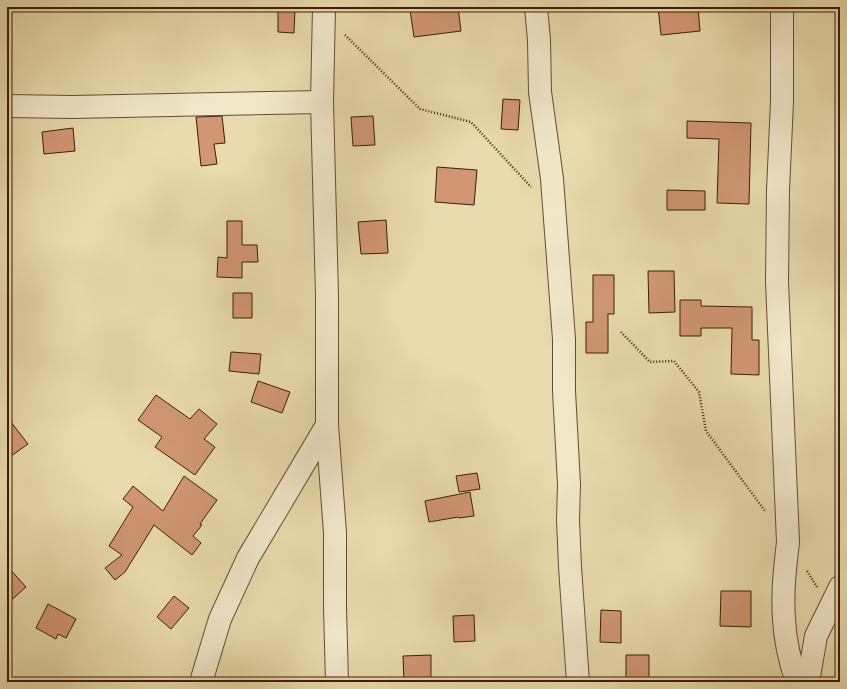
<svg xmlns="http://www.w3.org/2000/svg" width="847" height="689" font-family="'Libre Caslon Text',serif">
  <rect width="100%" height="100%" fill="#e9dbad"/>
  <filter id="stains"><feTurbulence type="fractalNoise" baseFrequency=".005" numOctaves="4"/><feColorMatrix values="0 0 0 0 .2 0 0 0 0 .09 0 0 0 0 .02 0 0 0 .5 -.17"/></filter>
  <radialGradient id="worn" r=".72"><stop offset=".6" stop-color="#630" stop-opacity="0"/><stop offset="1" stop-color="#630" stop-opacity=".3"/></radialGradient>
  <path fill="#d19773" stroke="#3a1e07" d="M 278,7 L 295,7 L 294,33 L 278,32 Z
    M 423,7 L 458,7 L 461,31 L 414,37 L 410,10 L 424,8 Z
    M 658,7 L 698,7 L 700,31 L 661,35 Z
    M 503,99 L 520,100 L 518,130 L 501,129 Z
    M 222,116 L 225,143 L 214,144 L 217,164 L 201,166 L 196,117 Z
    M 373,116 L 375,145 L 353,146 L 351,117 Z
    M 687,121 L 751,123 L 749,204 L 717,203 L 719,139 L 687,138 Z
    M 73,128 L 75,151 L 44,154 L 42,132 Z
    M 437,167 L 477,170 L 474,205 L 435,202 Z
    M 667,190 L 705,191 L 705,210 L 667,210 Z
    M 386,220 L 388,253 L 361,254 L 358,222 Z
    M 227,221 L 242,221 L 242,245 L 257,245 L 258,262 L 242,262 L 242,278 L 217,277 L 218,257 L 227,258 Z
    M 648,271 L 674,271 L 675,312 L 649,313 Z
    M 593,275 L 614,275 L 614,314 L 608,314 L 608,353 L 586,353 L 586,322 L 593,322 Z
    M 233,293 L 252,293 L 252,318 L 233,318 Z
    M 680,300 L 701,300 L 701,306 L 752,307 L 752,340 L 759,340 L 759,375 L 731,374 L 732,328 L 701,328 L 701,336 L 680,336 Z
    M 231,352 L 261,354 L 259,374 L 229,371 Z
    M 258,381 L 290,392 L 282,413 L 251,402 Z
    M 156,395 L 190,419 L 199,409 L 217,424 L 204,439 L 215,447 L 195,475 L 155,447 L 162,437 L 138,420 Z
    M 7,417 L 28,444 L 7,459 Z
    M 477,473 L 480,489 L 459,492 L 456,476 Z
    M 184,476 L 217,500 L 200,524 L 202,525 L 193,536 L 201,543 L 192,555 L 154,525 L 125,572 L 115,580 L 105,568 L 122,555 L 109,546 L 133,507 L 123,499 L 133,486 L 163,511 Z
    M 470,492 L 474,516 L 459,518 L 458,517 L 429,522 L 425,501 Z
    M 7,566 L 26,587 L 7,604 Z
    M 721,591 L 751,591 L 751,627 L 720,626 Z
    M 174,596 L 189,608 L 171,629 L 157,617 Z
    M 48,604 L 76,619 L 66,638 L 58,634 L 56,639 L 36,628 Z
    M 601,610 L 621,611 L 621,643 L 600,642 Z
    M 474,615 L 475,641 L 454,642 L 453,616 Z
    M 431,655 L 431,682 L 404,682 L 403,656 Z
    M 626,655 L 649,655 L 649,682 L 626,682 Z"/>
  <g fill="none" stroke-linecap="round" stroke-linejoin="round">
    <defs>
      <path id="minor" d="M 324,7 L 322,102 L 327,296 L 327,425 L 335,533 L 335,608 L 337,682
        M 536,7 L 539,40 L 540,92 L 552,179 L 564,339 L 564,391 L 569,484 L 568,520 L 570,567 L 578,682
        M 782,7 L 782,102 L 778,190 L 777,282 L 788,542 C 785,568 782,593 784,619 C 785,640 790,662 797,682
        M 7,106 L 72,107 L 322,102
        M 201,682 L 220,619 L 248,558 L 327,425
        M 808,682 L 816,636 L 840,587"/>
    </defs>
    <use href="#minor" stroke="#664d30" stroke-width="24"/>
    <path stroke="#3a1e07" stroke-width="2.5" stroke-dasharray="1 2" stroke-linecap="butt" d="M 345,35 L 420,109 L 471,122 L 531,187
      M 621,332 L 650,362 L 674,361 L 699,392 L 706,431 L 765,511
      M 807,571 L 817,587"/>
    <use href="#minor" stroke="#f1e8ca" stroke-width="22"/>
  </g>
  <rect width="847" height="689" fill="none" stroke="#e9dbad" stroke-width="24"/>
  <rect x="8" y="8" width="831" height="673" fill="none" stroke="#3a1e07" stroke-width="2"/>
  <rect x="12" y="12" width="823" height="665" fill="none" stroke="#3a1e07"/>
  <rect width="100%" height="100%" filter="url(#stains)"/>
  <rect width="100%" height="100%" fill="url(#worn)"/>
</svg>
